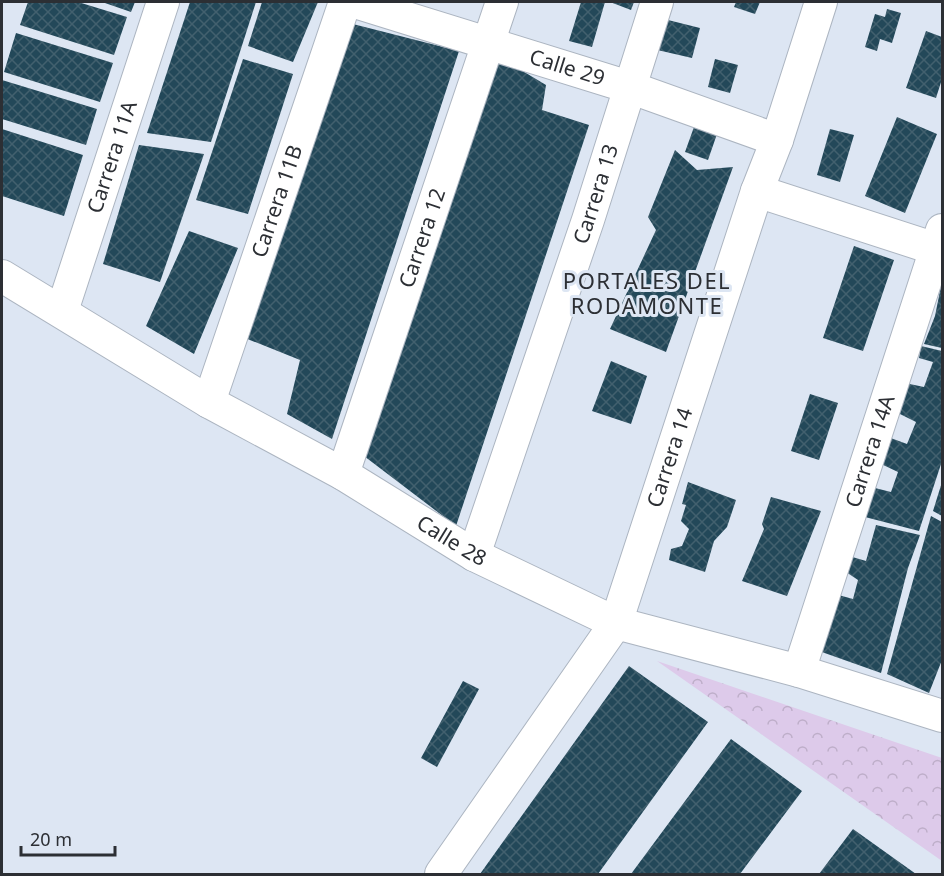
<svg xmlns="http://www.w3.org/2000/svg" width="944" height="876" font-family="'Noto Sans',sans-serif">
  <defs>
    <pattern id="park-crowns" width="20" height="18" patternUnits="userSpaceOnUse" patternTransform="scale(1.5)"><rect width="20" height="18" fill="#ddcaea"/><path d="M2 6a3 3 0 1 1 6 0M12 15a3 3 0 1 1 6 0" fill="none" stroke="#beaec9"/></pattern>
    <pattern id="building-cross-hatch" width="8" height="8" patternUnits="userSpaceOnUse" patternTransform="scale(1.5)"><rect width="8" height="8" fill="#234859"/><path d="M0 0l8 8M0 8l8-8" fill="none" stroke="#42606e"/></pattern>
  </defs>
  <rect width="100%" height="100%" fill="#dde6f3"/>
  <path fill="url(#park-crowns)" d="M 657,661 L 942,758 L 942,861 Z"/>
  <path fill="url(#building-cross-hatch)" d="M 28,2 L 78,2 L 127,17 L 114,55 L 20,25 Z
    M 102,2 L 135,2 L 131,12 Z
    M 190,2 L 256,2 L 211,142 L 147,133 Z
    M 262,2 L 318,2 L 293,62 L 248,46 Z
    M 581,2 L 605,2 L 592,47 L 569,41 Z
    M 610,2 L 634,2 L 631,10 Z
    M 736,2 L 760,2 L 755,14 L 734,7 Z
    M 887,9 L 901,13 L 892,43 L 880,39 L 877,51 L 865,47 L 875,14 L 885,17 Z
    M 660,18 L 700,28 L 692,58 L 653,49 Z
    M 349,23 L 459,51 L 332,439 L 287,414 L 300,360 L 245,338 Z
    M 926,31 L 942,37 L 942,79 L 936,98 L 906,88 Z
    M 16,33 L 113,63 L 100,102 L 4,72 Z
    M 496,55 L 546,85 L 542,110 L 589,125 L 456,526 L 364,456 Z
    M 243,59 L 293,74 L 248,214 L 196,200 Z
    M 715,59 L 738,65 L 730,93 L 708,87 Z
    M 2,80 L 97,109 L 86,145 L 2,119 Z
    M 897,117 L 937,134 L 905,213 L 865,196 Z
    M 694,127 L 717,134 L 708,160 L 685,152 Z
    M 2,129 L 83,155 L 64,216 L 2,196 Z
    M 830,129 L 854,135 L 840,182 L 817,175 Z
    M 139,145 L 204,154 L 160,282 L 103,264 Z
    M 675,150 L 697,170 L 733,167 L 666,352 L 610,329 L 656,230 L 648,217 Z
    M 189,231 L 238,248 L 194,354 L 146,326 Z
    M 854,246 L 894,260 L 863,351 L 823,338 Z
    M 941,286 L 942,286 L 942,348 L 924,344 L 935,316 Z
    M 921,346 L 942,351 L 942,461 L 919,531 L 865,517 L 871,487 L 891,492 L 898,472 L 879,463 L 888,437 L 907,444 L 916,422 L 898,413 L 905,383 L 924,387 L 933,362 L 919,358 Z
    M 611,361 L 647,376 L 631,424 L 592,411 Z
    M 810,394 L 838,403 L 819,460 L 791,451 Z
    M 688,482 L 736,500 L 727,527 L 714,541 L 705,572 L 669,560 L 671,549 L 682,546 L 689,529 L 681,521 L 686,505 L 682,504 Z
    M 942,482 L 942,516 L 933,511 Z
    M 771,497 L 821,511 L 787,596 L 742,581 L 764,529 L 762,524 Z
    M 931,516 L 942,522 L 942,660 L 929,693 L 887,674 Z
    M 876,525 L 920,535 L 908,568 L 881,673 L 819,651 L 835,594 L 853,599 L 858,580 L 846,572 L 849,556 L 866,561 Z
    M 629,666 L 708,722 L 598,874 L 480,874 Z
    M 463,681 L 479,689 L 437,767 L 421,758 Z
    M 731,739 L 802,791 L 740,874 L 631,874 Z
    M 853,829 L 916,874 L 819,874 Z"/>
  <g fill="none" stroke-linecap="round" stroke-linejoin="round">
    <defs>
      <g id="street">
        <path id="s1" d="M 355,2 L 629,87 L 777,140"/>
        <path d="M 757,191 L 942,251"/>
        <path id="s2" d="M 2,276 L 209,402 L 343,474 L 474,555 L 616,623 L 799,671 L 942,716"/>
        <path id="s3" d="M 62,311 L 163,2"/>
        <path id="s4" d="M 209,402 L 345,2"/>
        <path id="s5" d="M 343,474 L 502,2"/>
        <path id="s6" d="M 474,555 L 588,220 L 657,2"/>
        <path id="s7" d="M 799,671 L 942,230"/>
        <path id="s8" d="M 441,874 L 616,623 L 757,191 L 777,140 L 821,2"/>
      </g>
    </defs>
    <use href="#street" stroke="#acb5c1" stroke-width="34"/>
    <use href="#street" stroke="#fff" stroke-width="32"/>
  </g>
  <g text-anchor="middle" stroke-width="6" stroke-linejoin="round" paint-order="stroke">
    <g font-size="21" fill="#2c2f34" stroke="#dde6f3">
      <text dy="7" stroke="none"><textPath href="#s1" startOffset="222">Calle 29</textPath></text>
      <text dy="7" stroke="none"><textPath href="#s3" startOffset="162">Carrera 11A</textPath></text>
      <text dy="7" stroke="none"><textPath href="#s6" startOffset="381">Carrera 13</textPath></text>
      <text dy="7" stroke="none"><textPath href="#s4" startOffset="212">Carrera 11B</textPath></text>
      <text dy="7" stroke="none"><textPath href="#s5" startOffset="249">Carrera 12</textPath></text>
      <text dy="7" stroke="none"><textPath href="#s7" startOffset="231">Carrera 14A</textPath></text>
      <text dy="7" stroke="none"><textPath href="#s8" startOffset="480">Carrera 14</textPath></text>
      <text dy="7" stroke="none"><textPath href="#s2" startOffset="522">Calle 28</textPath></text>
    </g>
    <g font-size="22" letter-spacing="1.5" fill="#2c2f34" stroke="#dde6f3">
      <text x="647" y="289">PORTALES DEL<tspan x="647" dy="25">RODAMONTE</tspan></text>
    </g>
  </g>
  <rect width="944" height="876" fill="none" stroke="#2c2f34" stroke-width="6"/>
  <path d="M21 846v9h94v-9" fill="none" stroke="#2c2f34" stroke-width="3"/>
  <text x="30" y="846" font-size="18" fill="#2c2f34" stroke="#dde6f3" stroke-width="4.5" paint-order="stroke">20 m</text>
</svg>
